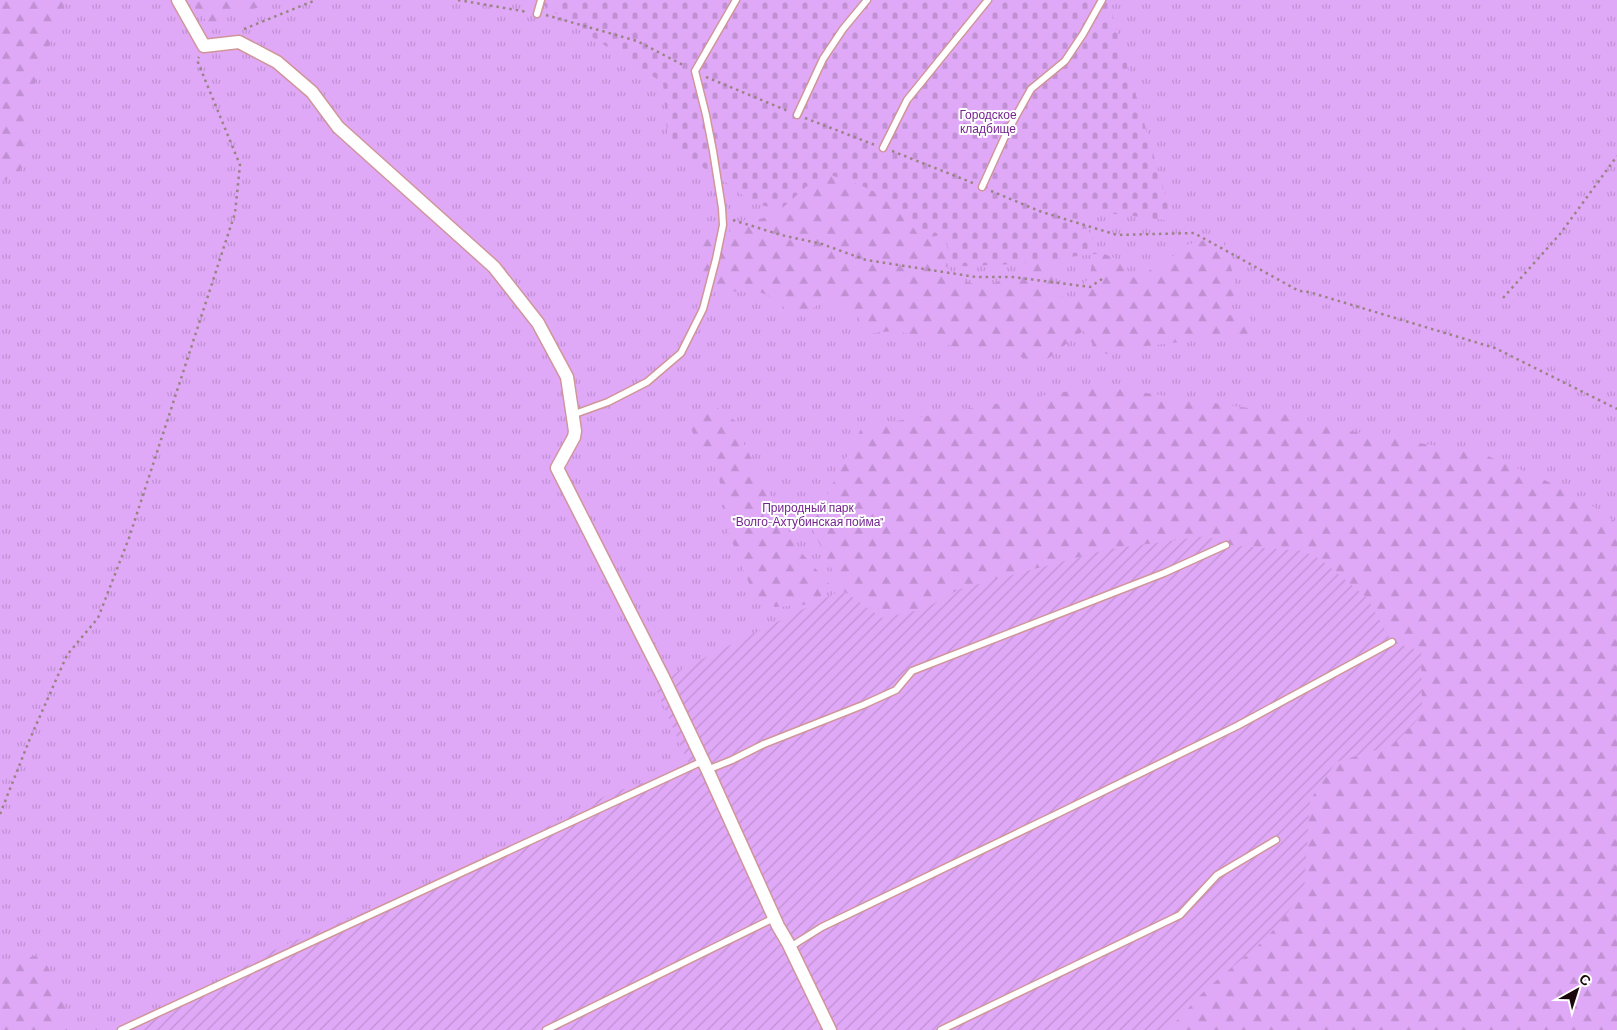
<svg xmlns="http://www.w3.org/2000/svg" width="1617" height="1030" font-family="Barlow,sans-serif">
  <defs>
    <pattern id="grass-tufts" width="24" height="20" patternUnits="userSpaceOnUse" patternTransform="scale(1.25)"><rect width="24" height="20" fill="#e0a9f8"/><path d="M3 7l-1-3M5 7V3M7 7l1-3M15 17l-1-3M17 17v-4M19 17l1-3" fill="none" stroke="#c090d3"/></pattern>
    <pattern id="forest-firs" width="22" height="20" patternUnits="userSpaceOnUse" patternTransform="scale(1.25)"><rect width="22" height="20" fill="#e0a9f8"/><path d="M5 1l3.5 6h-7zM16 11l3.5 6h-7z" fill="#c090d3"/></pattern>
    <pattern id="cemetery-stones" width="16" height="16" patternUnits="userSpaceOnUse" patternTransform="scale(1.25)"><rect width="16" height="16" fill="#e0a9f8"/><path d="M2 7V4a2 2 0 0 1 4 0v3zM10 15v-3a2 2 0 0 1 4 0v3z" fill="#c090d3"/></pattern>
    <pattern id="garden-furrows" width="10" height="10" patternUnits="userSpaceOnUse" patternTransform="scale(1.25)"><rect width="10" height="10" fill="#e0a9f8"/><path d="M-1 1l2-2M0 10L10 0M9 11l2-2" fill="none" stroke="#c090d3"/></pattern>
  </defs>
  <rect width="100%" height="100%" fill="#f6dddd"/>
  <path fill="url(#grass-tufts)" d="M 0,0 L 1617,0 L 1617,1030 L 0,1030 Z"/>
  <path fill="url(#forest-firs)" d="M 0,0 L 67,0 L 27,104 L 25,143 L 20,172 L 0,183 Z
    M 190,0 L 272,0 L 269,5 L 234,14 L 210,24 L 196,10 Z
    M 830,175 C 855,183 885,191 903,211 C 907,216 910,223 913,228 L 941,235 L 947,245 L 946,267 L 965,281 L 980,286 L 995,283 L 1033,262 L 1050,259 L 1053,267 L 1054,294 L 1068,298 L 1075,297 L 1090,276 L 1092,262 L 1102,253 L 1122,261 L 1127,270 L 1136,279 L 1176,254 L 1186,245 L 1201,241 L 1214,236 L 1223,241 L 1233,274 L 1236,292 L 1230,301 L 1228,315 L 1237,315 L 1250,318 L 1256,333 L 1121,349 C 1111,355 1103,355 1093,351 L 1092,343 L 1083,331 C 1068,341 1056,354 1040,364 C 1027,359 1013,353 999,352 C 991,351 983,352 976,351 C 939,347 907,324 870,334 L 862,326 L 856,309 L 844,309 L 826,298 L 804,315 L 793,315 L 772,297 L 755,290 L 730,292 L 710,281 L 698,265 L 705,228 L 722,217 L 729,232 L 746,219 C 777,222 784,203 805,187 C 813,182 822,179 830,175 Z
    M 1099,386 L 1282,413 L 1338,429 L 1483,454 L 1570,491 L 1617,523 L 1617,1030 L 1168,1030 L 1204,991 L 1304,892 L 1310,800 L 1336,762 L 1393,745 L 1392,642 L 1367,598 L 1302,551 L 1226,545 L 1109,549 L 960,589 L 924,609 L 882,618 L 842,590 L 811,526 L 862,427 Z
    M 711,403 L 742,426 L 744,444 L 799,550 L 831,586 L 813,604 L 775,607 L 753,593 L 726,527 L 718,470 L 687,423 Z
    M 41,955 L 52,975 L 67,1011 L 55,1030 L 0,1030 L 0,962 Z"/>
  <path fill="url(#cemetery-stones)" d="M 535,0 L 1108,0 L 1173,221 L 1075,209 L 1102,253 L 1015,264 L 946,267 L 947,245 L 941,235 L 921,239 C 914,230 910,220 904,212 C 890,195 851,181 830,175 L 806,187 L 780,210 L 754,203 L 668,143 L 663,83 Z"/>
  <path fill="url(#garden-furrows)" d="M 1207,536 L 1226,545 L 1303,551 L 1320,559 L 1367,598 L 1392,642 L 1421,651 L 1422,715 L 1393,745 L 1336,762 L 1310,800 L 1304,892 L 1266,939 L 1204,991 L 1168,1030 L 113,1030 L 176,1004 L 282,946 L 452,877 L 609,794 L 690,767 L 656,689 L 680,670 L 842,590 L 882,618 L 924,609 L 960,589 L 1109,549 Z"/>
  <g fill="none" stroke-linecap="round" stroke-linejoin="round">
    <defs>
      <path id="service" d="M 537,14 L 541,0
        M 797,115 L 823,59 L 843,29 L 867,0
        M 883,148 L 907,100 L 988,0
        M 982,187 L 1007,132 L 1031,89 L 1065,61 L 1083,34 L 1102,0
        M 572,415 L 608,402 L 647,382 L 681,353 L 703,309 L 716,259 L 723,225 L 722,208 L 713,151 L 706,115 L 695,71 L 736,0
        M 707,770 L 732,760 L 764,744 L 863,705 L 896,690 L 912,671 L 1164,573 L 1226,545
        M 790,947 L 822,927 L 1059,813 L 1237,726 L 1392,642
        M 121,1030 L 703,761
        M 546,1030 L 774,918
        M 941,1030 L 1180,915 L 1217,875 L 1276,840"/>
      <path id="minor" d="M 178,0 L 204,46 L 239,42 L 277,62 L 312,92 L 338,127 L 494,267 L 538,323 L 567,377 L 575,431 L 574,437 L 557,468 L 664,679 L 707,769 L 778,926 L 788,943 L 830,1030"/>
    </defs>
    <use href="#service" stroke="#d09599" stroke-width="9"/>
    <use href="#minor" stroke="#d09599" stroke-width="15"/>
    <path stroke="#998383" stroke-width="2.5" stroke-dasharray="2.5 4" stroke-linecap="butt" d="M 458,0 L 528,12
      M 546,15 L 637,41 L 685,66
      M 244,29 L 316,0
      M 706,77 L 788,111
      M 805,118 L 875,145
      M 892,151 L 973,183
      M 991,191 L 1042,212 L 1117,235 L 1194,233 L 1299,291 L 1309,292 L 1495,348 L 1617,409
      M 733,220 L 781,235 L 822,244 L 866,260 L 976,277 L 1013,277 L 1090,287 L 1102,279
      M 1503,298 L 1560,234 L 1617,156
      M 0,814 L 29,741 L 67,655 L 98,618 L 129,538 L 235,213 L 240,165 L 197,60 L 199,57"/>
    <use href="#service" stroke="#fff" stroke-width="6"/>
    <use href="#minor" stroke="#fff" stroke-width="12"/>
  </g>
  <g text-anchor="middle" stroke-width="4" stroke-linejoin="round" paint-order="stroke">
    <g font-size="12" fill="#742391" stroke="#fff">
      <text x="988" y="119">Городское<tspan x="988" dy="14">кладбище</tspan></text>
      <text x="808" y="512">Природный парк<tspan x="808" dy="14">"Волго-Ахтубинская пойма"</tspan></text>
    </g>
  </g>
  <g transform="translate(1577 990) rotate(39)" stroke="#ffffff" stroke-width="4" paint-order="stroke">
  <path d="M0-4L9 19L0 12L-9 19Z" fill="#1a0709"/>
  <text y="-8" font-size="14" font-weight="bold" text-anchor="middle" fill="#1a0709">С</text>
  </g>
</svg>
